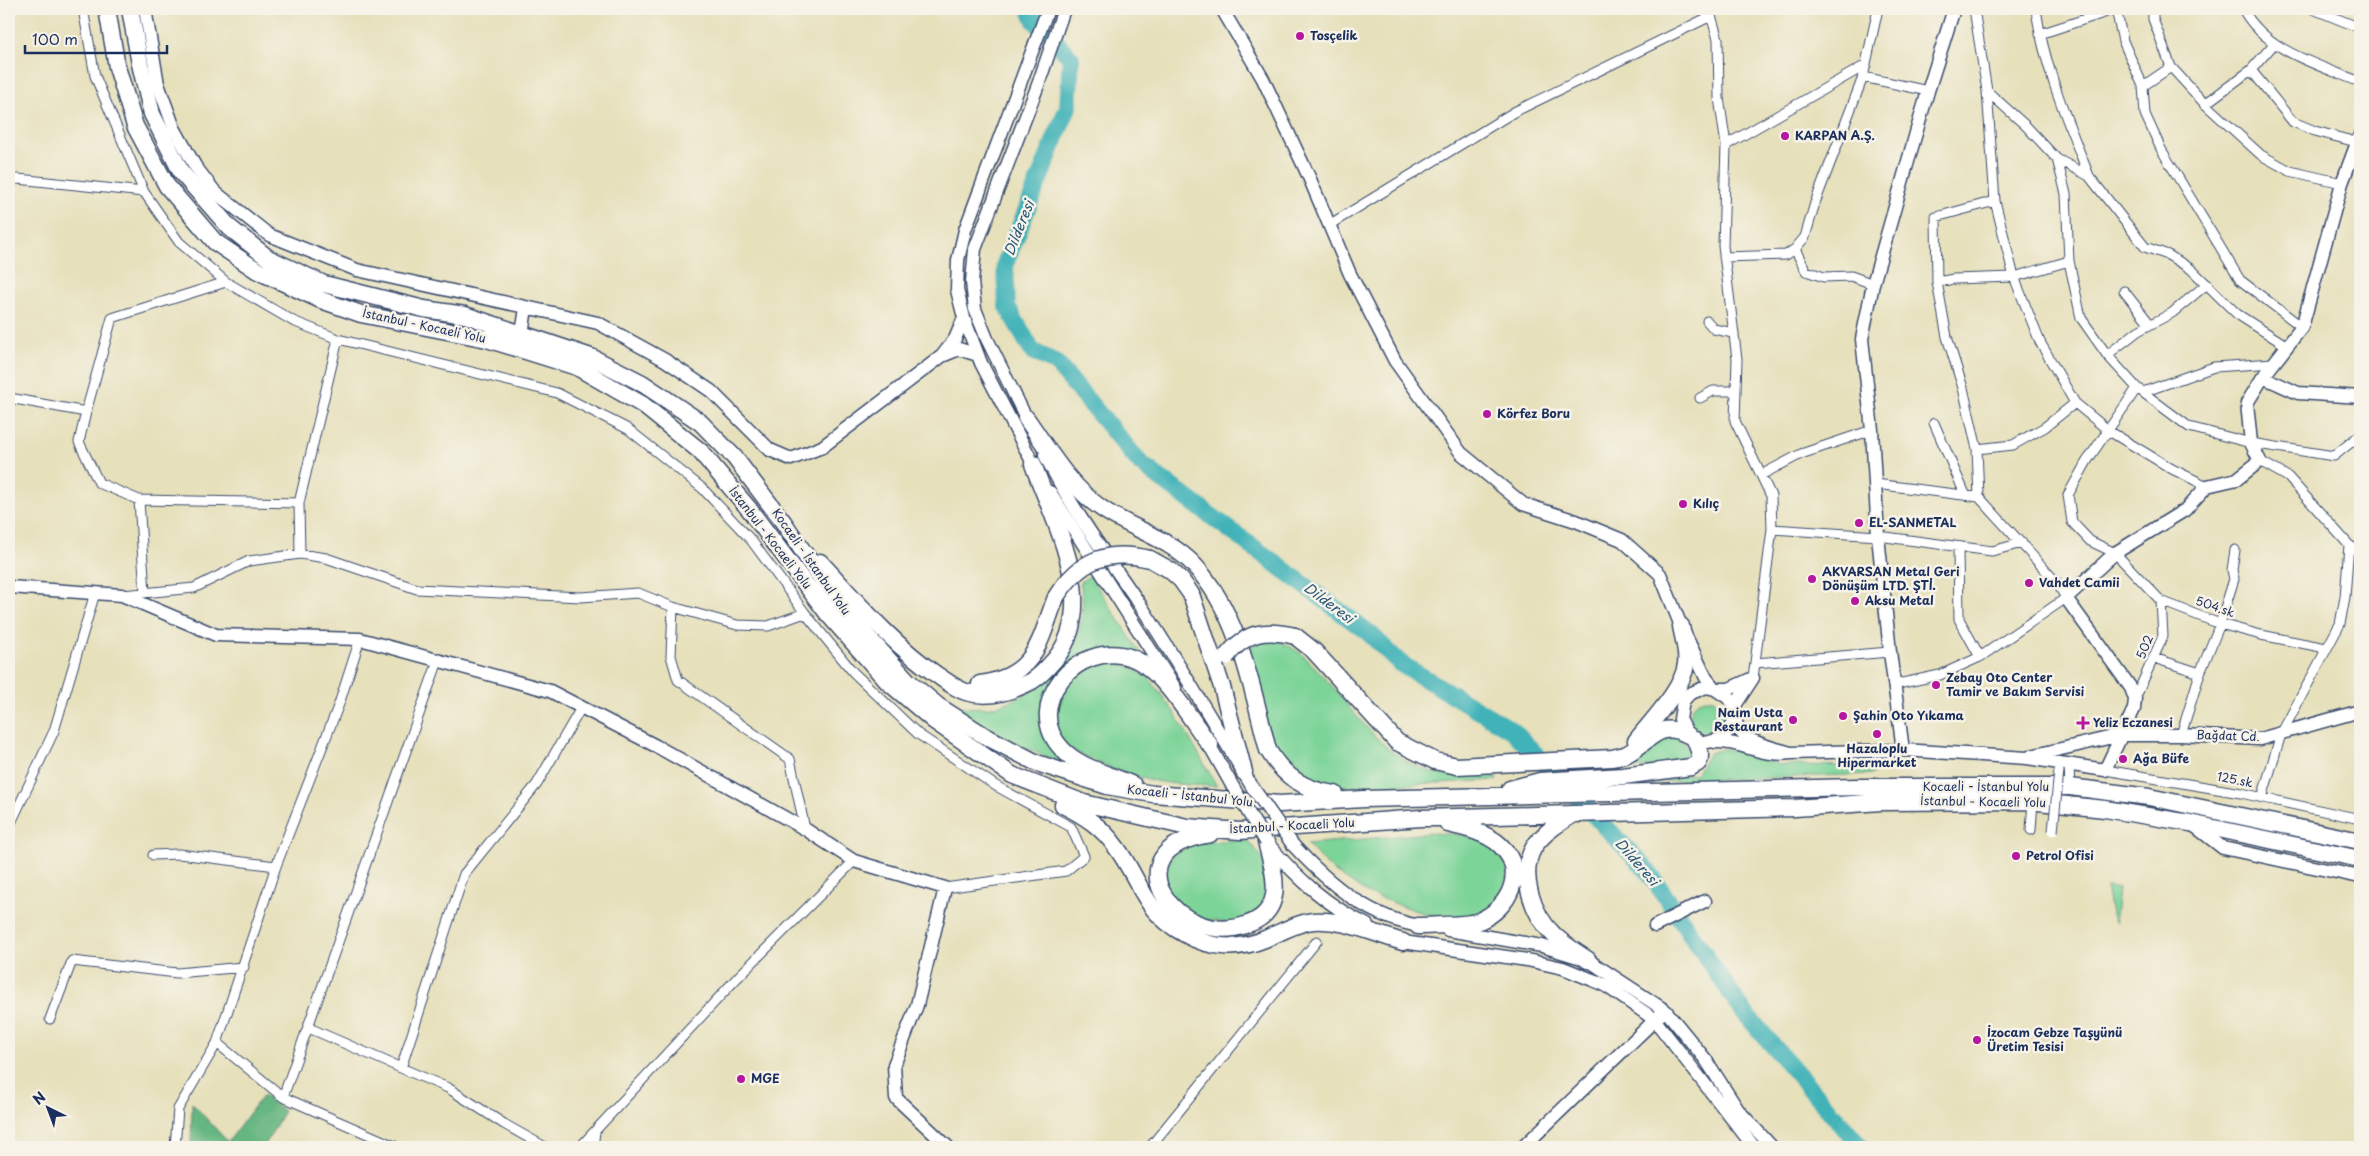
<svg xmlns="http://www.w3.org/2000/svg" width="2369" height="1156" font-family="'Playpen Sans',sans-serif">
  <rect width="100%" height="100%" fill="#f7f3e8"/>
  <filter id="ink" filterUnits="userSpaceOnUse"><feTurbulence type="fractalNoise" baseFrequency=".02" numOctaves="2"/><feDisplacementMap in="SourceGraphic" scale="10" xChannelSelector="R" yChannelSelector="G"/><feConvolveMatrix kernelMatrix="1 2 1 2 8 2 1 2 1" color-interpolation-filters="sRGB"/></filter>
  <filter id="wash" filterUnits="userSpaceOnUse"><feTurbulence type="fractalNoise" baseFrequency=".0096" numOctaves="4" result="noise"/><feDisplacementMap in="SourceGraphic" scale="20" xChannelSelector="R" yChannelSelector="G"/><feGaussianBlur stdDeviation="1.12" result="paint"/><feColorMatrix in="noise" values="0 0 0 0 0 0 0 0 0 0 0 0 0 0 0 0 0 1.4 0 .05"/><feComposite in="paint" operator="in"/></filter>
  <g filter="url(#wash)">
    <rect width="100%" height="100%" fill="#e6e0bb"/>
    <path fill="#7dd499" stroke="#4c827c" d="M 1090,576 L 1145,660 L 1101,650 L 1041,710 C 1040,734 1050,749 1066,766 C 1030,749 987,734 958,707 C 970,707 985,709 996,706 C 1052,691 1094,641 1080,582 Z
      M 1273,640 C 1295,645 1309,660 1324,677 C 1359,716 1391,771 1450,775 C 1465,776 1480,774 1496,774 L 1497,780 L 1339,788 C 1324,787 1308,784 1295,774 C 1268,752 1256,685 1246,651 L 1260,641 Z
      M 1114,661 L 1131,667 L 1149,678 L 1174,712 L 1217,786 C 1168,785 1134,781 1089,758 C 1082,755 1072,751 1066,745 C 1047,725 1056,685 1077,670 C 1088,663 1101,662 1114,661 Z
      M1690 716a17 17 0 1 1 34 0a17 17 0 1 1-34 0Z
      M 1676,735 L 1690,749 L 1690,758 L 1684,764 L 1594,772 L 1595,768 L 1606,766 L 1653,740 Z
      M 1723,749 L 1734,750 L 1780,765 L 1872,766 L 1873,774 L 1623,783 L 1628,781 L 1696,774 L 1709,753 Z
      M 1432,833 C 1472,835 1481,834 1508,865 L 1506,892 L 1479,917 L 1445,918 L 1416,911 L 1367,893 L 1332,870 L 1307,844 Z
      M 1244,839 C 1270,859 1270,876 1265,906 L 1236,924 L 1201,919 L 1169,896 L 1163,877 L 1172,855 L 1197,843 Z
      M 2106,887 L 2118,889 L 2115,916 L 2116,923 L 2111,914 Z"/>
    <path fill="#66b681" stroke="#407270" d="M 263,1095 L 284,1111 L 264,1147 L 191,1147 L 192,1103 L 228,1142 Z"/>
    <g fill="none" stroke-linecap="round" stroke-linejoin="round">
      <path stroke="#41b2b8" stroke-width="18" d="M 1030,9 L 1035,21 L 1071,58 L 1068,107 L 1005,264 L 1007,306 L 1032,351 L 1056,363 L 1141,464 L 1369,633 L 1401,664 L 1513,731 L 1648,871 L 1743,1011 L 1861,1147"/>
    </g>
  </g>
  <g filter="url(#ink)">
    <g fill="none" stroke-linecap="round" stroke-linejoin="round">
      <defs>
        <path id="street" d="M 83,9 L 95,76 L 144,192 L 179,242 L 226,282 L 293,321 L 338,339 L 557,393 L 628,429 L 702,488 L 751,540 L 805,613 L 853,672 L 918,734 L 996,786 L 1071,827 L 1084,856 L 1066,871 L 945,888
          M 1709,9 L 1718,39 L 1719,98 L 1726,145 L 1723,246 L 1737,359 L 1735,421 L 1771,496 L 1772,529 L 1753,678
          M 1974,9 L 1987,91 L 1995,201 L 2014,277 L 2040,342 L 2075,403 L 2109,431 L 2172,469 L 2207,486
          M 2036,9 C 2044,67 2068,122 2089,176
          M 2116,9 L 2123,41 L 2143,86 L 2145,114 L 2161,149 L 2240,280 L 2302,327
          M 2153,9 L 2153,19 L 2171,67 L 2205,104 L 2261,155 L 2290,171 L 2342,183
          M 2243,9 C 2265,51 2319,65 2360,82
          M 2313,9 L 2360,28
          M 2040,34 L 2116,9
          M 2251,70 L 2293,122 L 2315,131 L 2356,142
          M 1863,77 L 1928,91
          M 2143,86 L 2171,67
          M 1987,91 L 2026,126 L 2057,159 L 2089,176 L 2145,247 L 2168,255 L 2191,269 L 2237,314 L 2287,346
          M 2205,104 L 2251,70 L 2274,44
          M 1726,145 L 1866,65
          M 2057,159 L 2066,194 L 2069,261 L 2081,318 L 2107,355 L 2137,388 L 2189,427 L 2251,443 L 2334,456 L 2360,435
          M 9,181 L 18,179 L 144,192
          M 1329,225 L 1514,112 L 1711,16
          M 1795,249 L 1806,271 L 1824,277 L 1851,276 L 1873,284
          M 1724,257 L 1786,255 L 1795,249 L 1805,237 L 1815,203 L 1863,77 L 1878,9
          M 1937,282 L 1954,279 L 2014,277 L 2069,261
          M 2124,291 L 2150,324
          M 1707,321 L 1714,329 L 1733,333
          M 2107,355 L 2138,331 L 2172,313 L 2207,284
          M 2137,388 L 2087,461 L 2068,495 L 2072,522 L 2090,541 L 2115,553 L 2161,601 L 2220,624 L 2261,635 L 2326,648
          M 2143,392 L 2214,367 L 2274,363
          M 9,398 L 86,412 L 79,442 L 99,483 L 139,500 L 145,593
          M 1700,398 L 1713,391 L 1736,391
          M 86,412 L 112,318 L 226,282
          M 1934,423 L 1965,494
          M 1977,449 L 2013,445 L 2045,427 L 2075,403
          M 2260,461 L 2288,477 L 2349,545 L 2360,552
          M 1761,475 L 1801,454 L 1872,430
          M 1875,484 L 1979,497
          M 139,500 L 299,503
          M 1772,529 L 1878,536 L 1992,551 L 2022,543
          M 1958,547 L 1959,619 L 1980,657
          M 300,554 L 299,503 L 338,339
          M 123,595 L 194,588 L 249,561 L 300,554 L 326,558 L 417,589 L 581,597 L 638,593 L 673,607 L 737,625 L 768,626 L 805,613
          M 673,607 L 671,656 L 678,680 L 790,759 L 805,829
          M 2154,658 L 2200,673
          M 1755,663 L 1890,652
          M 1893,685 L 1940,675 L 1980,657 L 2066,598 L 2057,583 L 1979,497 L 1977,449 L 1963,388 L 1947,337 L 1937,282 L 1936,217 L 1995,201
          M 2135,699 L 2163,636 L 2161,601
          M 2181,735 L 2200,673 L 2220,624 L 2234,579 L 2232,570 L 2235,550
          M 2069,765 L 2070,787
          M 2105,770 L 2241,793 L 2360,819
          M 2262,798 L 2281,734 L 2340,624 L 2345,597 L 2349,545
          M 9,827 L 54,731 L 95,593
          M 2031,830 L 2033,801
          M 153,855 L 179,854 L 276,866 L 217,1043 L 283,1097 L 397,1147
          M 276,866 L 339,704 L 360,639
          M 50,1019 L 72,961 L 177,973 L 244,967
          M 309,1028 L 401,1068
          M 283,1097 L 438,661
          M 175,1147 L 178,1109 L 217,1043
          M 545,1147 L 504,1124 L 448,1088 L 401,1068 L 464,874 L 537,784 L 581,708
          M 580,1147 L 737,978 L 854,861
          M 593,1147 L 595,1132
          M 1150,1147 L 1317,941"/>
        <path id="secondary" d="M 145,9 L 158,84 L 174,128 L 195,166 L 215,192 L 269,235 L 357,270 L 598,323 L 665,360 L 711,391 L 770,450 L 791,459 L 822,447 L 942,356
          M 1222,9 L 1263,79 L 1309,177 L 1350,274 L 1395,361 L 1461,453 L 1523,504 L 1576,521 L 1622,540 L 1660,574 L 1681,626 L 1706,678 L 1715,689 L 1730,699 L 1734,707 L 1733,725 L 1721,739 L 1704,743 L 1688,735 L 1680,719 L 1683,701 L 1689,694 L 1706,687 L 1715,689 L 1729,689 L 1753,678 L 1734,707
          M 964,318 L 955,339 L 942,356 L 959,349 L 978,355
          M 522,334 L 526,308
          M 2263,377 L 2298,393 L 2360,397
          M 1030,426 L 987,339 L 975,309 L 972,282 L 975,249 L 1038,85 L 1064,9
          M 1045,455 C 1071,508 1106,555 1139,603 C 1179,663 1215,726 1253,788
          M 1037,471 L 981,363 L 964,318 L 957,290 L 958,260 L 965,230 L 1048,9
          M 1050,492 L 1175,688
          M 9,587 L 122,595 L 216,635 L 360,639 L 550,691 L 656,746 L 805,829 L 854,861 L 945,888 L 917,1005 L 894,1065 L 896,1098 L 948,1147
          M 1206,739 L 1233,787
          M 1715,742 C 1744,741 1758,757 1791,753 C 1777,749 1748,743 1740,731 C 1737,728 1736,721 1735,716
          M 1903,750 L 1890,652 L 1878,536 L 1872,430 L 1862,339 L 1873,284 L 1928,91 L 1954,9
          M 1791,753 L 1903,750 L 2027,758 L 2105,770 L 2134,709 L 2135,699 L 2131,688 L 2066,598 L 2115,553 L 2185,510 L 2207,486 L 2237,479 L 2260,461 L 2251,443 L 2247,403 L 2263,377 L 2302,327 L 2342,183 L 2360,135
          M 2031,756 L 2121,735 L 2181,735 L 2260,739 L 2360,711
          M 2192,824 L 2223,848 L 2360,877
          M 1268,844 C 1297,878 1326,905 1367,925
          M 1293,845 C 1329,884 1371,920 1426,927
          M 1655,926 L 1705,901
          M 1448,930 L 1542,946 L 1588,960 L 1666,1011 L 1706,1060 L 1738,1110 L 1772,1147
          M 1397,939 L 1403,942 L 1527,960 L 1563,968 L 1605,985 L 1654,1019 L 1754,1147
          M 1523,1147 L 1660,1015"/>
        <path id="highway" d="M 107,9 L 117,67 L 135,126 L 167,186 L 215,242 L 258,271 L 321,300 L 361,314 L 487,339 L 577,367 L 643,405 L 700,451 L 749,509 L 828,614 L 887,681 L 934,721 L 1012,775 L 1084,803 L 1187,827 L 1240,831 L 1421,818 L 1795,808 L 1881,802 L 2029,801 L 2105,809 L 2190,823 L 2360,859
          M 130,9 L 140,64 L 152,114 L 181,172 L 230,228 L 268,258 L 324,284 L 424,309 L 465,315 L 591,357 L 642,383 L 700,422 L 735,458 L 784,523 L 842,609 L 908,681 L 938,706 L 985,736 L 1037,763 L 1107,786 L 1153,794 L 1280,804 L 1364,799 L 1858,787 L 2070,787 L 2149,797 L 2360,841
          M 1026,418 C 1048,449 1069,486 1101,508 C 1131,529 1169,538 1194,565 C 1239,613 1252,689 1268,750 C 1284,777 1304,790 1335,794
          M 1150,559 L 1170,570 L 1181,580 L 1191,594 L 1222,687 L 1244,772
          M 820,562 C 857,602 892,644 937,675 C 946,681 956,689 966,692 C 988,699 1013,691 1032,681 C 1043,674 1048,667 1056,658 C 1100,602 1053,521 1033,464
          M 1295,636 L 1314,651 L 1397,742 L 1435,761 L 1457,766 L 1612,758 C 1617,757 1623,756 1627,754 C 1651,741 1659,719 1688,735
          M 980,684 C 1036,676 1039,642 1056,597
          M 1636,741 C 1651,721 1683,690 1686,664 C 1688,652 1683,638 1681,626
          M 1133,785 C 1110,774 1080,768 1062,749 C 1021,706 1077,638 1132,658 C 1162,669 1191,720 1210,745
          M 1510,789 L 1540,781 L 1623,776 L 1691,767 L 1698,763 L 1701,756 L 1695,740
          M 1063,805 C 1085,816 1102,827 1116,847 C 1142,882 1142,911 1185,934 C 1211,949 1239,950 1265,939 C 1279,933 1293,925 1307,922 C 1338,916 1374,934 1403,942
          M 1572,815 C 1559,823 1543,833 1534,847 C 1518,874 1533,915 1554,935 C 1564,945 1576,952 1588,960
          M 1210,834 C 1105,850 1179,951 1248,924 C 1287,910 1274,872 1266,842
          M 1418,926 C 1433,925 1467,926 1479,921 C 1509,909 1528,871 1500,845 C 1487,833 1466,828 1448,824"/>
      </defs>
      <use href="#street" stroke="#394a6c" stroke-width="11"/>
      <use href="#secondary" stroke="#394a6c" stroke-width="15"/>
      <use href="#highway" stroke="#394a6c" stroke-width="19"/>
      <use href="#street" stroke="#fff" stroke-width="9"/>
      <use href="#secondary" stroke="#fff" stroke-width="12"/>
      <use href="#highway" stroke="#fff" stroke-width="16"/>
      <defs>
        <path id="street-bridge" d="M 2053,831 L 2059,771"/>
        <path id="secondary-bridge" d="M 1233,787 L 1266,842
          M 1253,788 L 1293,845"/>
        <path id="highway-bridge" d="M 1056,597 C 1080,559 1108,549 1150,559
          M 1226,657 C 1246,631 1266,629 1295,636"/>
      </defs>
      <use href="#street-bridge" stroke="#394a6c" stroke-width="11" stroke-linecap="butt"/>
      <use href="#secondary-bridge" stroke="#394a6c" stroke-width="15" stroke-linecap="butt"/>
      <use href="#highway-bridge" stroke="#394a6c" stroke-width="19" stroke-linecap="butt"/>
      <use href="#street-bridge" stroke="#fff" stroke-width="9"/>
      <use href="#secondary-bridge" stroke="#fff" stroke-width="12"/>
      <use href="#highway-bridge" stroke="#fff" stroke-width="16"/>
    </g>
  </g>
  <g fill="#b5179e" stroke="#f7f3e8" stroke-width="2">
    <circle cx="1300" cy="36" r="5"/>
    <circle cx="1785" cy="136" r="5"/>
    <circle cx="1487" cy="414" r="5"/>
    <circle cx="1683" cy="504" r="5"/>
    <circle cx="1859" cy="523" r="5"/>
    <circle cx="1812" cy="579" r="5"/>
    <circle cx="2029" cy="583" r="5"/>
    <circle cx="1855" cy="601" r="5"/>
    <circle cx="1936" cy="685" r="5"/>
    <circle cx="1843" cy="716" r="5"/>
    <circle cx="1793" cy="720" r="5"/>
    <path d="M2080.5 715.5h5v5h5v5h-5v5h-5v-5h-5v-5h5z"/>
    <circle cx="1877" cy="734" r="5"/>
    <circle cx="2123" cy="759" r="5"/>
    <circle cx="2016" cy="856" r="5"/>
    <circle cx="1977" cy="1040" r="5"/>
    <circle cx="741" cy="1079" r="5"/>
  </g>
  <g text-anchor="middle" stroke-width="5" stroke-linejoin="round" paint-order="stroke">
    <g font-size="12" font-weight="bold" fill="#1b2f5e" stroke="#f7f3e8" text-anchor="start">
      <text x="1310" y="40">Tosçelik</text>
      <text x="1795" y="140">KARPAN A.Ş.</text>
      <text x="1497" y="418">Körfez Boru</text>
      <text x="1693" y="508">Kılıç</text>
      <text x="1869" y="527">EL-SANMETAL</text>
      <text x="1822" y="576">AKVARSAN Metal Geri<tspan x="1822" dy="14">Dönüşüm LTD. ŞTİ.</tspan></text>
      <text x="2039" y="587">Vahdet Camii</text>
      <text x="1865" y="605">Aksu Metal</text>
      <text x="1946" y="682">Zebay Oto Center<tspan x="1946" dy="14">Tamir ve Bakım Servisi</tspan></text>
      <text x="1783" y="717" text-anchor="end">Naim Usta<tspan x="1783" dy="14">Restaurant</tspan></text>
      <text x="1853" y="720">Şahin Oto Yıkama</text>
      <text x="2093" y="727">Yeliz Eczanesi</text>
      <text x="1877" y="753" text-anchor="middle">Hazaloplu<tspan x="1877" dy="14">Hipermarket</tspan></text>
      <text x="2133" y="763">Ağa Büfe</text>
      <text x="2026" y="860">Petrol Ofisi</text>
      <text x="1987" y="1037">İzocam Gebze Taşyünü<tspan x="1987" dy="14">Üretim Tesisi</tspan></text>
      <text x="751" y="1083">MGE</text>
    </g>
    <g font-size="12" fill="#1b2f5e" stroke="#f7f3e8">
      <text transform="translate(424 326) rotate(12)" y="4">İstanbul - Kocaeli Yolu</text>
      <text transform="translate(770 538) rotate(52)" y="4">İstanbul - Kocaeli Yolu</text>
      <text transform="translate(811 562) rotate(55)" y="4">Kocaeli - İstanbul Yolu</text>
      <text transform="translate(2215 607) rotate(19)" y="4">504.sk</text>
      <text transform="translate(2145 647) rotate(-68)" y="4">502</text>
      <text transform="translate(2228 736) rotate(2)" y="4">Bağdat Cd.</text>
      <text transform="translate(2235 780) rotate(11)" y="4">125.sk</text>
      <text x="1986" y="791">Kocaeli - İstanbul Yolu</text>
      <text transform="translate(1190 796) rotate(6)" y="4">Kocaeli - İstanbul Yolu</text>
      <text transform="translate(1983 802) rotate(1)" y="4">İstanbul - Kocaeli Yolu</text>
      <text transform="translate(1292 826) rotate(-3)" y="4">İstanbul - Kocaeli Yolu</text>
    </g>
    <g font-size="14" font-style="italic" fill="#265679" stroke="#f7f3e8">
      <text transform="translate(1019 228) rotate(-68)" y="5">Dilderesi</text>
      <text transform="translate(1329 603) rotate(37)" y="5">Dilderesi</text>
      <text transform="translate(1637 862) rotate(49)" y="5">Dilderesi</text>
    </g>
  </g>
  <rect width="2369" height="1156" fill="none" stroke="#f7f3e8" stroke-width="30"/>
  <g transform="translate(48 1108) rotate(318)" stroke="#f7f3e8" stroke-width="4" paint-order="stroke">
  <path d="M0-4L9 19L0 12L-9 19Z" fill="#1b2f5e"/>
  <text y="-8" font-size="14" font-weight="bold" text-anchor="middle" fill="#1b2f5e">N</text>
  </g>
  <path d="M25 45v8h142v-8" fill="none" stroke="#1b2f5e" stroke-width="2.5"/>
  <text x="32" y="45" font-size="15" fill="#1b2f5e" stroke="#f7f3e8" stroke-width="4" paint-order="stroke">100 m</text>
</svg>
